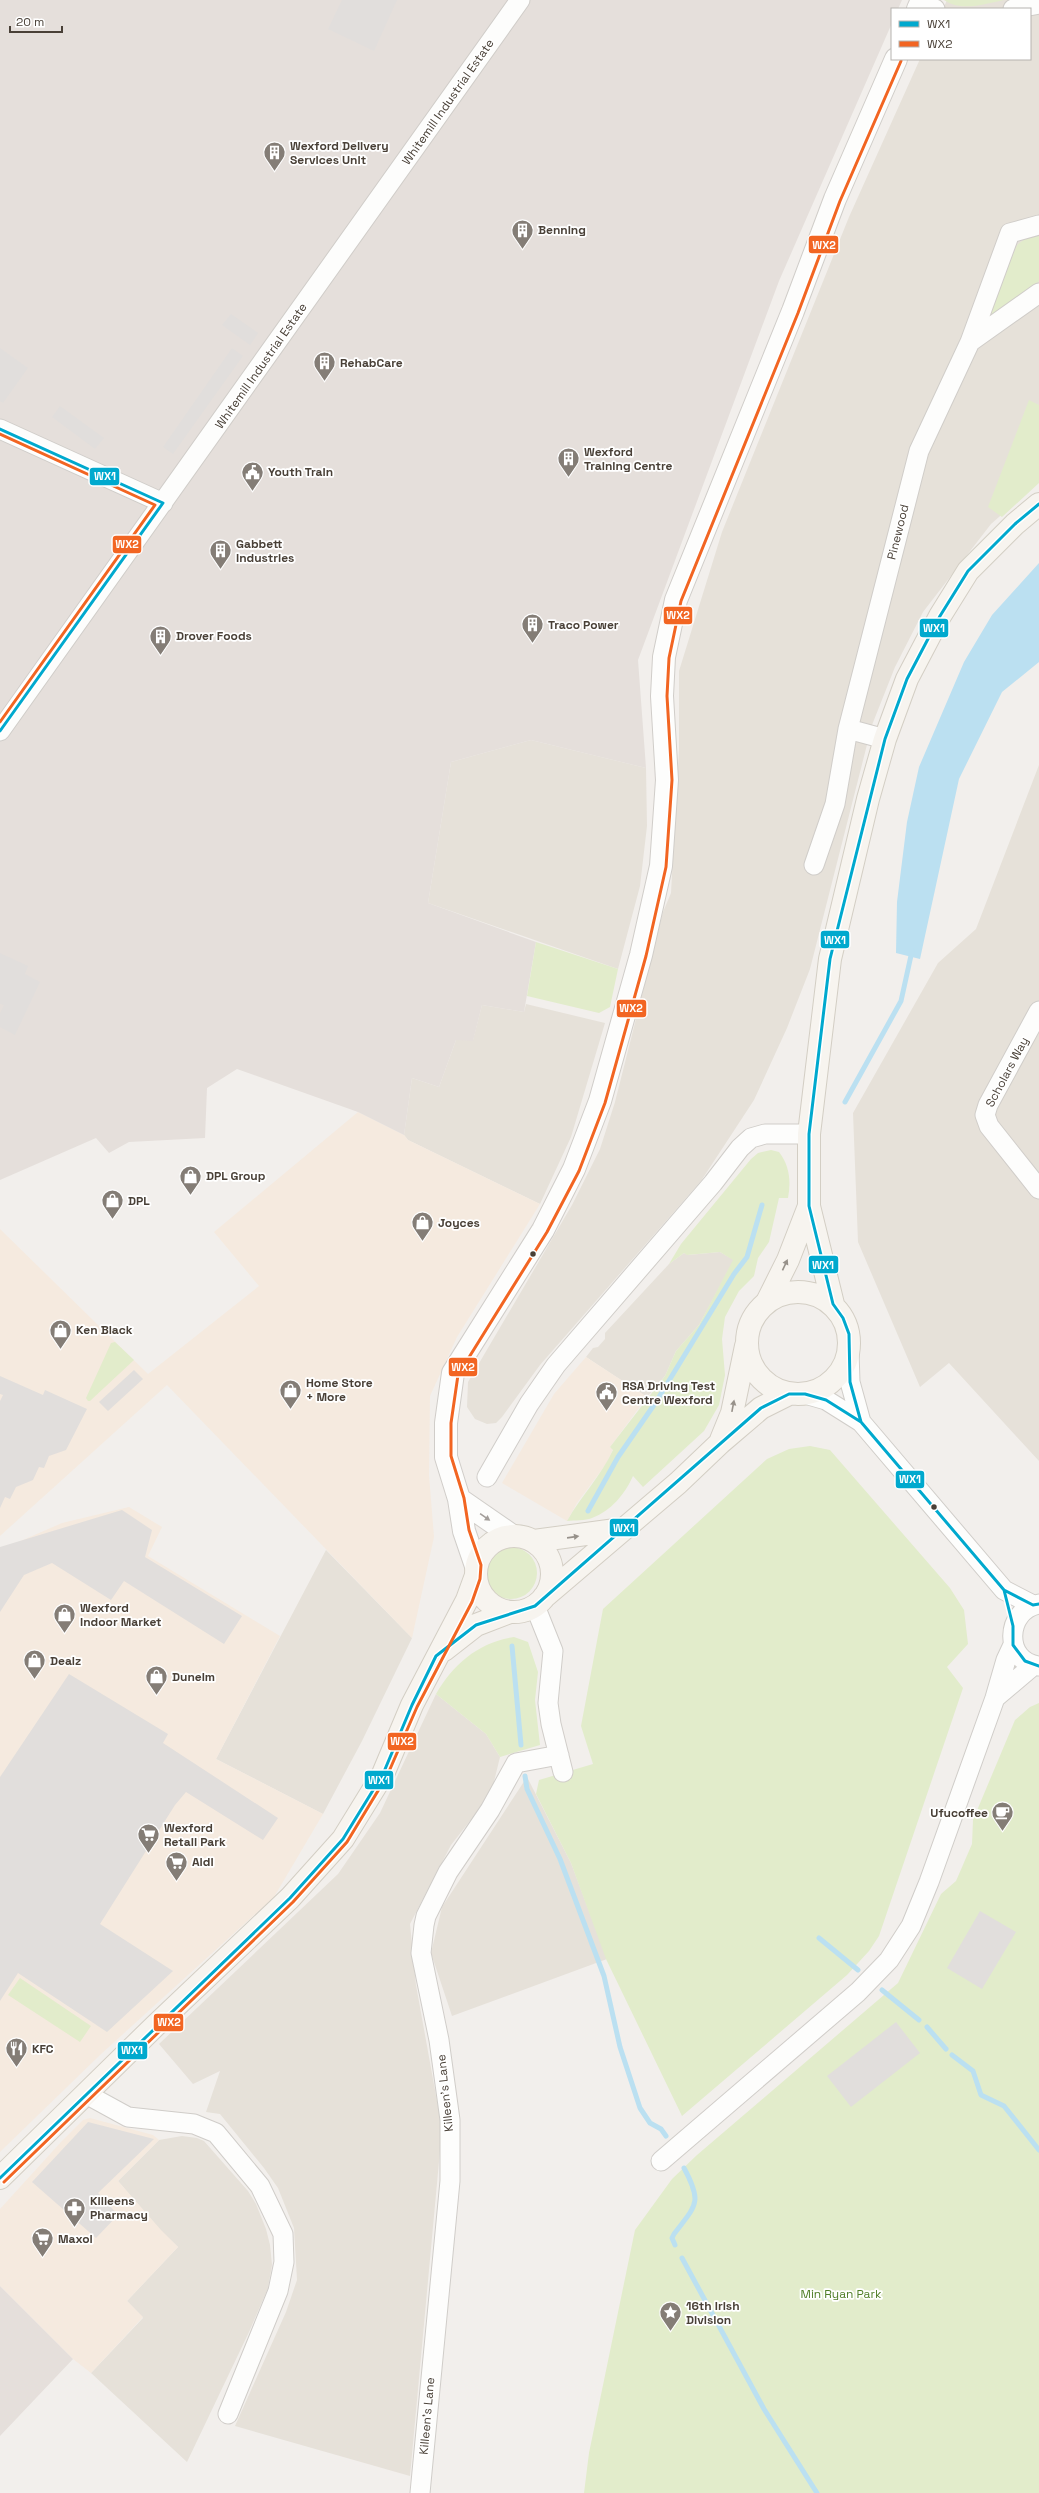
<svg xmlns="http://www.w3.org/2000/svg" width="1039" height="2493" font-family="'Space Grotesk',sans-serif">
  <rect width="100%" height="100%" fill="#f2efec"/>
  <path fill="#e6e1d9" d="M 947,0 L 1039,0 L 1039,482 L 991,524 L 923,612 L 895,667 L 872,725 L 810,969 L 787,1028 L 754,1100 L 701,1181 L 540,1365 L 502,1417 L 496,1423 L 487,1424 L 475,1419 L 467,1407 L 468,1382 L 572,1205 L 600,1149 L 615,1102 L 663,912 L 671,893 L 679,749 L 679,671 L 722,532 L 849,217 L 920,59 L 1030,59 L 1030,9 L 943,9 Z
    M 531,740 L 646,768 L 647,826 L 640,886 L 618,969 L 428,903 L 451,762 Z
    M 1039,765 L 1039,1461 L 949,1363 L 920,1387 L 858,1242 L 853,1113 L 938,963 L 976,929 Z
    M 526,1004 L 605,1023 L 571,1137 L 540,1204 L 408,1140 L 404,1135 L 412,1078 L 439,1087 L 456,1040 L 473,1040 L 482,1005 L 524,1012 Z
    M 720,1252 L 734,1260 L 699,1325 L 676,1351 L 665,1376 L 647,1397 L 586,1357 L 593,1348 L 598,1347 L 605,1339 L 605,1333 L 669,1264 L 684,1253 L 688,1255 Z
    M 326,1550 L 412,1638 L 362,1741 L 323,1814 L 216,1759 Z
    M 436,1694 L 486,1734 L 500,1757 L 491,1794 L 451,1845 L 410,1924 L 416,1985 L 442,2129 L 410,2476 L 235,2426 L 286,2312 L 297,2280 L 294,2228 L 278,2188 L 264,2168 L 220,2114 L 206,2112 L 220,2071 L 193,2084 L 159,2044 L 338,1874 L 380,1813 Z
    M 527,1777 L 571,1863 L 607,1959 L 452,2016 L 431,1953 L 442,1907 Z
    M 182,2136 L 197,2138 L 204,2141 L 248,2191 L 256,2204 L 266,2229 L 270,2245 L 272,2265 L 268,2288 L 249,2332 L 187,2462 L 91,2373 L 143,2318 L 127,2301 L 178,2247 L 161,2231 L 118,2181 L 159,2140 Z"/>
  <path fill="#f5eadf" d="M 358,1112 L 404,1135 L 408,1140 L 540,1204 L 457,1337 L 430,1396 L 429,1475 L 434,1537 L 412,1638 L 167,1385 L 0,1536 L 0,1229 L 148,1374 L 259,1286 L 214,1232 Z
    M 586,1357 L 647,1397 L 610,1447 L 613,1449 L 606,1464 L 577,1503 L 567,1521 L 502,1483 L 554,1394 Z
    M 129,1507 L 162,1527 L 148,1556 L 280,1636 L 216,1759 L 323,1814 L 274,1897 L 100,2055 L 0,2152 L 0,1550 L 62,1523 Z
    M 90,2118 L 153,2135 L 159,2140 L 118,2181 L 161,2230 L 178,2247 L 127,2301 L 143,2317 L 91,2373 L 73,2359 L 0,2286 L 0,2209 L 61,2142 L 83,2120 Z"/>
  <path fill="#e5dfdb" d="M 0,0 L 902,0 L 898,9 L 892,9 L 892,23 L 779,281 L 638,660 L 646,768 L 531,740 L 451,762 L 428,903 L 536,942 L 524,1012 L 482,1005 L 473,1041 L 456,1040 L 439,1087 L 412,1078 L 404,1135 L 358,1112 L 237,1069 L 207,1088 L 205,1138 L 129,1142 L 109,1153 L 96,1138 L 0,1180 Z
    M 0,2286 L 73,2359 L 0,2436 Z"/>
  <path fill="#e2eccb" d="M 944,0 L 1004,0 C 985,4 961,12 944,0 Z
    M 1039,234 L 1039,281 L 994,320 L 986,318 L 1017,245 L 1030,235 Z
    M 1029,400 L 1039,405 L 1039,483 L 1002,517 L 988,507 Z
    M 536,942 L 618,969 L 610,1007 L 599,1013 L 527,996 Z
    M 771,1150 L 779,1152 C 790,1166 791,1182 788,1198 L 779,1198 L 769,1242 L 758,1258 L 754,1276 L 739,1291 L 725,1317 L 722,1339 L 725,1375 L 719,1405 L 704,1431 L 643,1487 L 633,1476 C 625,1494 611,1511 592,1518 C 585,1521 575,1520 567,1521 C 581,1496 601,1476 613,1450 L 610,1447 L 665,1376 L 676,1351 L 699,1325 L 733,1260 L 720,1252 L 687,1255 L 684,1253 L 669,1264 L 681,1244 L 751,1159 L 758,1153 Z
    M 115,1342 L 134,1360 L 90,1401 L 88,1401 L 86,1398 L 111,1343 Z
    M 810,1446 L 830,1450 L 950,1588 L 964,1610 L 968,1644 L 947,1667 L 963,1688 L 879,1936 L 869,1951 L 847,1975 L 682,2116 L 606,1959 L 571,1863 L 536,1794 L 539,1780 L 593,1764 L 581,1726 L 603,1609 L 767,1459 L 789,1449 Z
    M485 1573a26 26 0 1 1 52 0a26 26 0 1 1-52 0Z
    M 514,1637 L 528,1642 L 538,1672 L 535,1700 L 540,1745 L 500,1757 L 486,1734 L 436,1694 C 453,1664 479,1642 514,1637 Z
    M 1039,1703 L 1039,2493 L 584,2493 L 589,2453 L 635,2230 L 672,2179 L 697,2155 L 898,1983 L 941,1894 L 956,1881 L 972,1844 L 973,1820 L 1015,1720 L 1030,1707 Z
    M 20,1978 L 91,2026 L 80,2042 L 8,1995 Z"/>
  <path fill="#e1dedc" d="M 342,0 L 397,0 L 374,51 L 328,29 Z
    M 231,314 L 258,333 L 250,345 L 222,325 Z
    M 0,348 L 28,368 L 3,403 L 0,401 Z
    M 232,348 L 243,356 L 173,454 L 163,447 Z
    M 60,406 L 104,438 L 95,449 L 52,417 Z
    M 0,953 L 28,966 L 25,974 L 40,982 L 15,1035 L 0,1027 L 0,1013 L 4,1005 L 0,1004 Z
    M 134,1370 L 143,1379 L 108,1411 L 99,1402 Z
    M 0,1376 L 43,1395 L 45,1390 L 87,1409 L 66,1450 L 49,1456 L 44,1468 L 39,1467 L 33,1480 L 16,1487 L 10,1499 L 5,1497 L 0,1508 L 0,1401 L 3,1395 L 0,1394 Z
    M 122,1510 L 152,1530 L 145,1557 L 242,1616 L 224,1644 L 124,1581 L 111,1600 L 52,1563 L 24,1575 L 0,1612 L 0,1547 Z
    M 69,1674 L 168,1734 L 163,1743 L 278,1818 L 263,1840 L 186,1792 L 175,1805 L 100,1924 L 173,1971 L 107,2032 L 18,1973 L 0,2001 L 0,1777 Z
    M 980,1911 L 1016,1932 L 982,1989 L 947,1968 Z
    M 896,2022 L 920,2053 L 851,2107 L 827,2076 Z
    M 88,2122 L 154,2139 L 98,2193 L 118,2215 L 96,2238 L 32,2182 Z"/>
  <path fill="#bbe0f1" d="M 1039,563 L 1039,662 L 1002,692 L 959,779 L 920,959 L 896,953 L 897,902 L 907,822 L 919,767 L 964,662 L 992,615 Z"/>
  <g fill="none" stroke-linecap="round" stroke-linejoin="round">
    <path stroke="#bbe0f1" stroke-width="5" d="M 845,1102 L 901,1001 L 912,951
      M 588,1511 L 618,1457 L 656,1402 L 734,1274 L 747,1257 L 762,1205
      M 512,1646 L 521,1745
      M 525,1776 L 527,1789 L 560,1859 L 604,1976 L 620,2047 L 640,2108 L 650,2123 L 661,2129 L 666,2136
      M 819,1938 L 858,1970
      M 882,1990 L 919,2020
      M 927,2027 L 946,2049
      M 952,2055 L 973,2071 L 981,2095 L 1004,2106 L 1039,2150
      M 675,2245 L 672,2238 L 674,2234 C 696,2205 703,2203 684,2168
      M 682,2258 L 764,2409 L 817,2493"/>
    <defs>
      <path id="minor" d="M 919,7 L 935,9
        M 1013,9 L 1039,4
        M 970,342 L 1010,233 L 1039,225
        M 0,429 L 163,503
        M 848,729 L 885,739
        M 0,731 L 520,0
        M 814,865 L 835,804 L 848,729 L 919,451 L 970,342 L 1039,293
        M 1039,1011 L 988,1105 L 985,1115 L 989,1126 L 1039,1189
        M 849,1351 L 850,1382 L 861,1422
        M 805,1394 L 826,1400 L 861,1422 L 1004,1590 L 1033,1605
        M 487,1477 L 529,1404 L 556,1365 L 713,1183 L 740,1148 L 751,1138 L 765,1134 L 809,1134
        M 1039,1604 C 1005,1610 1003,1662 1039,1666
        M 535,1606 L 553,1651 L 548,1703 L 551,1724 L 563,1772
        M 995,1698 L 1034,1665
        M 86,2094 L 128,2117 L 194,2124 L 216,2133 L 260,2186 L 283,2234 L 284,2262 L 278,2291 L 228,2414
        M 661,2161 L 858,1992 L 889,1960 L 911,1926 L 929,1882 L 995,1698 L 1006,1660 L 1013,1645
        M 420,2493 L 450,2181 L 450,2120 L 439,2040 L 421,1953 L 424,1925 L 426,1916 L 448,1872 L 490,1810 L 516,1763 L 559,1755"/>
      <path id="tertiary" d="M 918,9 L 922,0
        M 459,1499 L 511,1535
        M 476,1566 L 464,1531 L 459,1499 L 446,1457 L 446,1423 L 453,1373 L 543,1230 L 574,1169 L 600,1101 L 641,955 L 661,866 L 667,780 L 662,696 L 664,657 L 676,600 L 793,311 L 835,199 L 896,59"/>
      <path id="secondary" d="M747 1343a51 51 0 1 1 102 0a51 51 0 1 1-102 0Z
        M 768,1300 L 788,1260 L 809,1206
        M 833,1304 L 809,1206 L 809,1134 L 830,959 L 868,799 L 885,739 L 907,679 L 940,616 L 968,571 L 1015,524 L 1039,504
        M 721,1440 L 732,1413 L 746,1346
        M476 1574a38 38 0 1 1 76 0a38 38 0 1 1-76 0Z
        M 534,1541 L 623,1529
        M 544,1597 L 678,1483 L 720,1443 L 761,1408 L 789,1394
        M 444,1650 L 476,1625 L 510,1612
        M 0,2178 L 156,2025 L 290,1898 L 343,1839 L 383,1774 L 412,1705 L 467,1600 L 475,1578"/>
    </defs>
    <use href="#minor" stroke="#d0cdc9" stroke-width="21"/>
    <use href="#tertiary" stroke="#d0cdc9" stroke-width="24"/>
    <use href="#secondary" stroke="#d3cec4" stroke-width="24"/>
    <use href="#minor" stroke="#fdfdfc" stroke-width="19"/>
    <use href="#tertiary" stroke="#fdfdfc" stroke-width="22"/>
    <use href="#secondary" stroke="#f7f4ef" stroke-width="22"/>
    <defs>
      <path id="bus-1" d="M 0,429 L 163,503 L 0,731
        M 861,1422 L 850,1382 L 849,1334 L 843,1318 L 833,1304 L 809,1206 L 809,1134 L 830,959 L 885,739 L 907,679 L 940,616 L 968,571 L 1015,524 L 1039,504
        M 1004,1590 L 1013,1626 L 1013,1645 L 1025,1661 L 1039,1666
        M 0,2178 L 290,1898 L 343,1839 L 383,1774 L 412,1705 L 436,1656 L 476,1625 L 535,1606 L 761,1408 L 789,1394 L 805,1394 L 826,1400 L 861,1422 L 1004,1590 L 1033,1605 L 1039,1604"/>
      <path id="bus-2" d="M 0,434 L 155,505 L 0,722
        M 4,2182 L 293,1902 L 347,1842 L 387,1776 L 417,1707 L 472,1602 L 480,1579 L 481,1565 L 469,1530 L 464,1498 L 451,1456 L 451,1423 L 458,1375 L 547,1232 L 579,1171 L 605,1103 L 646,956 L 666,867 L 672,780 L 667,696 L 669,658 L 681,601 L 798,313 L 840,201 L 901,61"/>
    </defs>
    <use href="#bus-1" stroke="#fff" stroke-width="6"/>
    <use href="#bus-2" stroke="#fff" stroke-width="6"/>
    <use href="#bus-1" stroke="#00a9ce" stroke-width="3"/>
    <use href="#bus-2" stroke="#f26522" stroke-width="3"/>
  </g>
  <defs><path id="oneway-solid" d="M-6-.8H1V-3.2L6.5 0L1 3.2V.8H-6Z"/></defs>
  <g fill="#97918a">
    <use href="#oneway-solid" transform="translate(785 1265) rotate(-65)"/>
    <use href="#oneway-solid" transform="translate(733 1406) rotate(-79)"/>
    <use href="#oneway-solid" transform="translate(573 1537) rotate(-8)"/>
  </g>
  <use fill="#a39e9a" href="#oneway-solid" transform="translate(485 1517) rotate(35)"/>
  <defs>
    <symbol id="building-pin" viewBox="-11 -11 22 30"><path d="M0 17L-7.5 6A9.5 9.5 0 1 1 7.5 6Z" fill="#847d76" stroke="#fff"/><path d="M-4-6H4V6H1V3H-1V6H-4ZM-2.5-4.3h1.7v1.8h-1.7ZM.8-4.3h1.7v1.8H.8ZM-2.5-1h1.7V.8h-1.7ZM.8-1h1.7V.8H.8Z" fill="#fff"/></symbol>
    <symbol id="civic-pin" viewBox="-11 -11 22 30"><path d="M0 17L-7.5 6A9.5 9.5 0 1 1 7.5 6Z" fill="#847d76" stroke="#fff"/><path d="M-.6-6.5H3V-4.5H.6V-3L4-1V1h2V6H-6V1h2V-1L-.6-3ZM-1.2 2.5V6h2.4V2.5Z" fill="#fff"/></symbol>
    <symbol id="shop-pin" viewBox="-11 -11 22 30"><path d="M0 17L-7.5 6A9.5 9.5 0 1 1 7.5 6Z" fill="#847d76" stroke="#fff"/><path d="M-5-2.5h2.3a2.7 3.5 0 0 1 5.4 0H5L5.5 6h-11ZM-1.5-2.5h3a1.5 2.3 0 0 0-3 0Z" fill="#fff"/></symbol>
    <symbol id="cafe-pin" viewBox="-11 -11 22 30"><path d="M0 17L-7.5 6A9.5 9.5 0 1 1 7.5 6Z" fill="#847d76" stroke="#fff"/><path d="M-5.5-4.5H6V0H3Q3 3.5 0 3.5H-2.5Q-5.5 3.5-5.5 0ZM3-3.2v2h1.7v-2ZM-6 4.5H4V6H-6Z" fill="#fff"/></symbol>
    <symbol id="supermarket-pin" viewBox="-11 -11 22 30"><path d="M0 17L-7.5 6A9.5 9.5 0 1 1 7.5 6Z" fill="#847d76" stroke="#fff"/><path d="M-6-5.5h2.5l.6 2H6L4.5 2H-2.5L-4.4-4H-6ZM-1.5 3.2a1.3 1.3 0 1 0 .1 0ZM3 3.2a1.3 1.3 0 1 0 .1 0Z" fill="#fff"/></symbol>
    <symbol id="restaurant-pin" viewBox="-11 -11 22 30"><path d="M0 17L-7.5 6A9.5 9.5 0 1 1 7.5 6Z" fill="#847d76" stroke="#fff"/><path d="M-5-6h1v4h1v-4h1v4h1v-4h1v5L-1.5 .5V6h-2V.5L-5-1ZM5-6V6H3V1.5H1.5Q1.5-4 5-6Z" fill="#fff"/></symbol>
    <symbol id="pharmacy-pin" viewBox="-11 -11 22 30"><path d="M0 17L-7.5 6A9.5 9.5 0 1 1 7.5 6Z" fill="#847d76" stroke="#fff"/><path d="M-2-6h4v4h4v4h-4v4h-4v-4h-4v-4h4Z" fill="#fff"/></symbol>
    <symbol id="sight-pin" viewBox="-11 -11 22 30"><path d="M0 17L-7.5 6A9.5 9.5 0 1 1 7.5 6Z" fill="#847d76" stroke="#fff"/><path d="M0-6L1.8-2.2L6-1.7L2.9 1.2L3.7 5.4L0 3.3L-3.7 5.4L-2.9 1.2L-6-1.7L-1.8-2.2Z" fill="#fff"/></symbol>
  </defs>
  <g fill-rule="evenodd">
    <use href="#building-pin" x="262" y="140" width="25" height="34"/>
    <use href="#building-pin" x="510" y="218" width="25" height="34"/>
    <use href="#building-pin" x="312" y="350" width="25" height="34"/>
    <use href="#building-pin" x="556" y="446" width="25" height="34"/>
    <use href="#civic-pin" x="240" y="460" width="25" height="34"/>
    <use href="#building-pin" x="208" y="538" width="25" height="34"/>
    <use href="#building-pin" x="520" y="612" width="25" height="34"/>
    <use href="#building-pin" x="148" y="624" width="25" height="34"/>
    <use href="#shop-pin" x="178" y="1164" width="25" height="34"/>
    <use href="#shop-pin" x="100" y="1188" width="25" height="34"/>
    <use href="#shop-pin" x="410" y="1210" width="25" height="34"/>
    <use href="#shop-pin" x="48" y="1318" width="25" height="34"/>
    <use href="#shop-pin" x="278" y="1378" width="25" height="34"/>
    <use href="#civic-pin" x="594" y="1380" width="25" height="34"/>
    <use href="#shop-pin" x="52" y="1602" width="25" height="34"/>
    <use href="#shop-pin" x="22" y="1648" width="25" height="34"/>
    <use href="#shop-pin" x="144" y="1664" width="25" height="34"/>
    <use href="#cafe-pin" x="990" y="1800" width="25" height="34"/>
    <use href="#supermarket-pin" x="136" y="1822" width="25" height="34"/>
    <use href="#supermarket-pin" x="164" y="1850" width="25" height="34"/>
    <use href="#restaurant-pin" x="4" y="2036" width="25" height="34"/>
    <use href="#pharmacy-pin" x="62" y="2196" width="25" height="34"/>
    <use href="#supermarket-pin" x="30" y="2226" width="25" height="34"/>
    <use href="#sight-pin" x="658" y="2300" width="25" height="34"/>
  </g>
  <g fill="#494037" stroke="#fff" stroke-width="1.5">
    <circle cx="533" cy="1254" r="3.5"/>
    <circle cx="934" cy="1507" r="3.5"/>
  </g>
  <g text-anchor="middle" stroke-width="3.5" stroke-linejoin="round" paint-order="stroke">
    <g font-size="12" fill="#494037" stroke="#fff">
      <text transform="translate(448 102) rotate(-55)" y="4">Whitemill Industrial Estate</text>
      <text transform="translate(261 366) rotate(-55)" y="4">Whitemill Industrial Estate</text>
      <text transform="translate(898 532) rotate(-76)" y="4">Pinewood</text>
      <text transform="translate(1007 1072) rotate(-62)" y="4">Scholars Way</text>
      <text transform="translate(445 2093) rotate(-96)" y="4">Killeen's Lane</text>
      <text transform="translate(427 2416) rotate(-85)" y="4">Killeen's Lane</text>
    </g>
    <g font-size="12" font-weight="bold" fill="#494037" stroke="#fff" text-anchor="start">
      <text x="290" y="150">Wexford Delivery<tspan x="290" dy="14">Services Unit</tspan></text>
      <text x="538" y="234">Benning</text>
      <text x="340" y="367">RehabCare</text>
      <text x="584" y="456">Wexford<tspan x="584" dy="14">Training Centre</tspan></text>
      <text x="268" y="476">Youth Train</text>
      <text x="236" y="548">Gabbett<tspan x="236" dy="14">Industries</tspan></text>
      <text x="548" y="629">Traco Power</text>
      <text x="176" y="640">Drover Foods</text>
      <text x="206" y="1180">DPL Group</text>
      <text x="128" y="1205">DPL</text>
      <text x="438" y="1227">Joyces</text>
      <text x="76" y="1334">Ken Black</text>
      <text x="306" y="1387">Home Store<tspan x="306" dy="14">+ More</tspan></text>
      <text x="622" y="1390">RSA Driving Test<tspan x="622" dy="14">Centre Wexford</tspan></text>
      <text x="80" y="1612">Wexford<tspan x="80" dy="14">Indoor Market</tspan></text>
      <text x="50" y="1665">Dealz</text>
      <text x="172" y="1681">DuneIm</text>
      <text x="988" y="1817" text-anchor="end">Ufucoffee</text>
      <text x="164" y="1832">Wexford<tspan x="164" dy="14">Retail Park</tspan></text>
      <text x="192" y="1866">Aldi</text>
      <text x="32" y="2053">KFC</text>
      <text x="90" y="2205">Killeens<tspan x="90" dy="14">Pharmacy</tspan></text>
      <text x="58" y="2243">Maxol</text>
      <text x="686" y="2310">16th Irish<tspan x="686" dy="14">Division</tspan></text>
    </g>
    <g font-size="12" fill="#4f7e27" stroke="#fff">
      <text x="841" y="2298">Min Ryan Park</text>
    </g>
  </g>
  <g stroke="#fff" stroke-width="1.5">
    <rect x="808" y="235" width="31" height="19" rx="4" fill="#f26522"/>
    <rect x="89" y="467" width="31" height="19" rx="4" fill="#00a9ce"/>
    <rect x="112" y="535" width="30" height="19" rx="4" fill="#f26522"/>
    <rect x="663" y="606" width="30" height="19" rx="4" fill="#f26522"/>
    <rect x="919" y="618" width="30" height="20" rx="4" fill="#00a9ce"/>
    <rect x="820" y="930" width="30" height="19" rx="4" fill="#00a9ce"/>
    <rect x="616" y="999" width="31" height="19" rx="4" fill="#f26522"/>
    <rect x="808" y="1255" width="31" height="19" rx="4" fill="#00a9ce"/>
    <rect x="448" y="1357" width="30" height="20" rx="4" fill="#f26522"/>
    <rect x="895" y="1470" width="30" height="19" rx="4" fill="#00a9ce"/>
    <rect x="609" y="1518" width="30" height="19" rx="4" fill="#00a9ce"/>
    <rect x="387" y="1732" width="30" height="19" rx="4" fill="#f26522"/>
    <rect x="364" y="1770" width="30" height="20" rx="4" fill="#00a9ce"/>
    <rect x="153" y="2013" width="31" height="19" rx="4" fill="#f26522"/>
    <rect x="117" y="2041" width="31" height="19" rx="4" fill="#00a9ce"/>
  </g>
  <g font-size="11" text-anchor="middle" font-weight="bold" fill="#fff">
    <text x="824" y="249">WX2</text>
    <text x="105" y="480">WX1</text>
    <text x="127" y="548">WX2</text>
    <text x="678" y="619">WX2</text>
    <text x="934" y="632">WX1</text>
    <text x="835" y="944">WX1</text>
    <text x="631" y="1012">WX2</text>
    <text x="823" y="1269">WX1</text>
    <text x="463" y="1371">WX2</text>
    <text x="910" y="1483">WX1</text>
    <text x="624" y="1532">WX1</text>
    <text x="402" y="1745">WX2</text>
    <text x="379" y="1784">WX1</text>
    <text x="169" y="2026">WX2</text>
    <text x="132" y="2054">WX1</text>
  </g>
  <rect x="891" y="8" width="140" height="52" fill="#ffffff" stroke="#b6b3af"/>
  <rect x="899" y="21" width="20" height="6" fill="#00a9ce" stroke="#b6b3af"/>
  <text x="927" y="28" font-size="12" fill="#494037">WX1</text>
  <rect x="899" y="41" width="20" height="6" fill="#f26522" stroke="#b6b3af"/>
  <text x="927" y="48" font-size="12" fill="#494037">WX2</text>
  <path d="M10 26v6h52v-6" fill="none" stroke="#494037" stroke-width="2"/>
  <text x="16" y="26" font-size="12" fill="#494037" stroke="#ffffff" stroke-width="3" paint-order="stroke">20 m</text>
</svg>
